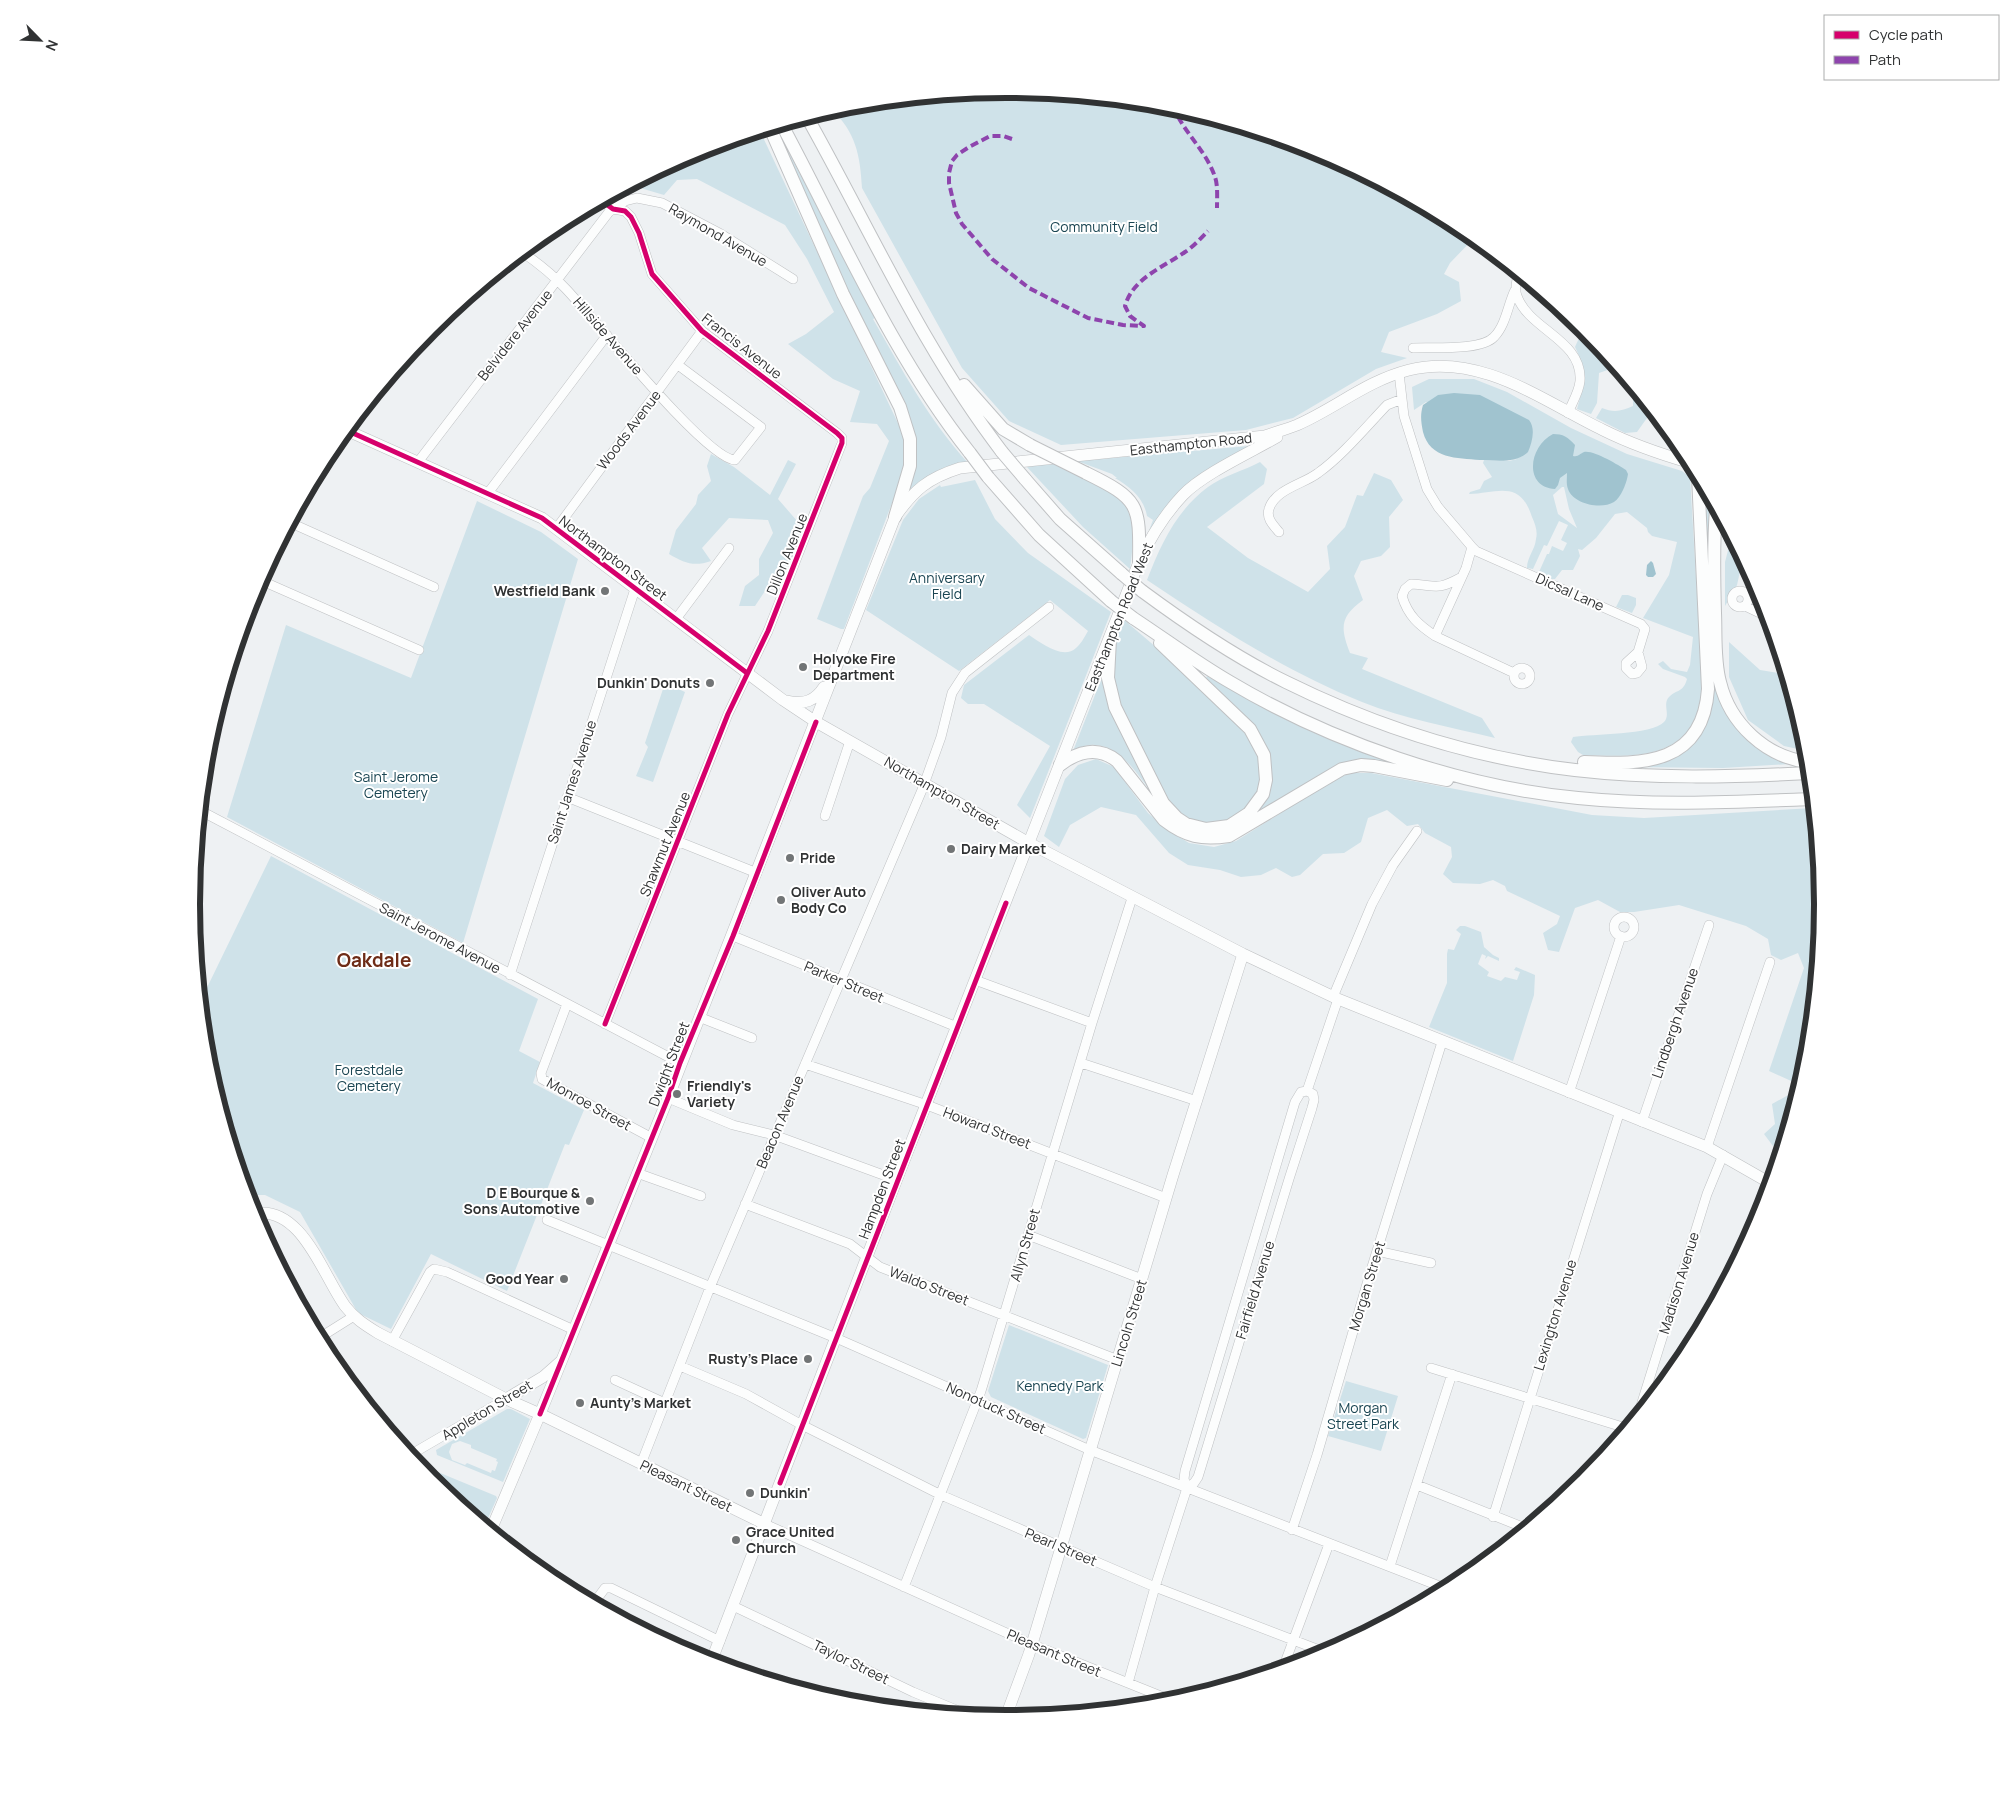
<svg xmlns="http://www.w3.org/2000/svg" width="2014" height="1808" font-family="Manrope,sans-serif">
  <rect width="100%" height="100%" fill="#eef1f3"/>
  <path fill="#cfe2e9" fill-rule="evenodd" d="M 1007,89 L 1166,104 L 1319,151 L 1460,226 L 1474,238 L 1450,263 L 1444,274 L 1459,282 L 1461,301 L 1437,314 L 1389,332 L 1381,352 L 1407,358 L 1376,369 L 1293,418 L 1246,430 L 1061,445 L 1009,421 L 962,368 L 862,188 C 860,154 856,134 832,109 L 848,104 Z
    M 760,131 L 904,436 L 905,469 L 844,629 L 841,629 L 817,619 L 863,496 L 870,488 L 889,441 L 877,424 L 850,422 L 860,391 L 833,379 L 788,344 L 806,334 L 834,312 L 807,259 L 785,225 L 697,179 L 677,180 L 664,195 L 630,185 L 674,164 L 674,162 L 695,151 Z
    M 788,151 L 868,303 L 875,318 L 873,319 C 902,370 929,420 968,463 L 903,502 L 916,455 L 852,302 L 786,152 Z
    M 1587,332 L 1616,367 L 1599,373 L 1597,403 L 1591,414 L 1577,409 C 1584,384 1587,371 1575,347 L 1579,338 Z
    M 1429,379 L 1474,379 L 1507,392 L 1571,428 L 1627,454 L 1682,471 L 1690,477 L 1703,695 C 1701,702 1700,710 1697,717 C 1675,762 1625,756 1583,755 L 1578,752 L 1571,742 L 1573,737 C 1592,734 1652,735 1664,722 C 1671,715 1662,704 1669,697 C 1677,689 1683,693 1687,679 L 1685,677 L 1663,669 L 1658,664 L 1663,661 L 1671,669 L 1687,672 L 1690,665 L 1693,637 L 1643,618 L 1669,575 L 1677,542 L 1652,536 L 1648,532 L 1647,528 L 1627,512 L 1615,514 L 1596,538 L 1582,550 L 1578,549 L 1580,556 L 1573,570 L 1562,570 L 1555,579 L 1552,579 L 1539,572 L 1547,554 L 1549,554 L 1552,546 L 1563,551 L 1567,543 L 1561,540 L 1568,525 L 1559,521 L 1547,546 L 1544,545 L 1533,569 L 1527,568 C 1527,557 1535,550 1536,539 C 1538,531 1535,524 1532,517 C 1520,479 1497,493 1469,494 L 1470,492 L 1480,489 L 1484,481 L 1492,477 L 1483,463 L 1484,460 L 1509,461 L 1517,459 L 1426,402 L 1414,410 L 1412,387 ZM 1562,487 L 1564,487 L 1569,509 L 1577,528 L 1558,514 L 1553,495 Z
    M 1633,388 L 1652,411 L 1637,432 L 1625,433 L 1596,418 L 1602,408 C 1614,413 1622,411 1633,406 Z
    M 1249,446 L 1202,476 L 1147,536 L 1153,520 L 1147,516 C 1144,498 1130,487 1115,478 L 1117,478 L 1112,474 L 1077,461 Z
    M 711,454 L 734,467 L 770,495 L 788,460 L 796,464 L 778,499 L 798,522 L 802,532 L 781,584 L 767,588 L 755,606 L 739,606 L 745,586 L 759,575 L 759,559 L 773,533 L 768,520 L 729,518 L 702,548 L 711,561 C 694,567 684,563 669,554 L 676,530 L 696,504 L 698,495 L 711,481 L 707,466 Z
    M 1260,462 L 1267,469 L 1264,484 L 1207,527 L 1248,558 L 1308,592 L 1330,569 L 1327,546 L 1345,527 L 1357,495 L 1363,496 L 1374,473 L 1391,480 L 1403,500 L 1389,517 L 1390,547 L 1381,556 L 1361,561 L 1354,576 L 1363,600 C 1340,617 1340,627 1350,653 L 1368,658 L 1362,669 L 1482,718 L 1495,738 C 1451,727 1404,719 1362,702 C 1285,671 1216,626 1147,580 C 1161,544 1176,511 1208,487 C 1221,477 1245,470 1260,462 Z
    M 1058,464 C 1072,472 1110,488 1120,498 C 1137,516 1133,546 1130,569 L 1083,527 L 1026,466 Z
    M 975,480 L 995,519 L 1028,553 L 1111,612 L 1030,818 L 1017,805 L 1050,746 L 984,704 L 968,704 L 961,698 L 964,685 L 1029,635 C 1041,643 1063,660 1076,648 C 1081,644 1085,636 1088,631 L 1050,600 L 959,671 L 866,610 L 903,520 L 919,499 L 940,485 L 941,487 Z
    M 1702,483 L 1710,497 L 1724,703 L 1790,764 L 1723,768 L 1625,767 L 1652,763 L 1704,721 Z
    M 477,501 L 541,532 L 578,559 L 463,943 L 227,817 L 286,625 L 411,678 Z
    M 1731,539 L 1747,568 L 1741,567 L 1737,585 L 1725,606 L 1725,562 Z
    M 1622,595 L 1628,595 L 1636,598 L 1636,605 L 1632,613 L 1616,607 Z
    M 1123,619 L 1211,694 L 1247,731 L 1261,758 L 1260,792 L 1249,809 L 1220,825 L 1190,821 L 1169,805 L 1126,720 L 1114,688 L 1115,641 Z
    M 1729,642 L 1760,670 L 1785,674 L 1807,751 L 1784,746 L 1748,720 L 1729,677 Z
    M 1104,672 L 1155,798 C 1137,773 1110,728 1073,751 Z
    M 1207,676 C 1247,699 1288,722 1331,740 C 1351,748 1372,755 1393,763 L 1393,765 L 1374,762 L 1259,813 C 1257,798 1267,779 1270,764 C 1274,737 1223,695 1206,678 Z
    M 665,683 L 685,692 L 653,782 L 636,776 L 648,747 L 645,743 Z
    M 1096,759 L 1114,767 L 1148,813 L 1166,829 L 1189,843 L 1214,847 L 1236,841 L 1335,779 L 1351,773 L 1371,773 L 1592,815 L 1644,818 L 1813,808 L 1822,904 L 1808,1046 L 1801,1053 L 1804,1071 L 1800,1085 L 1769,1071 L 1804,968 L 1798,953 L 1781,960 L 1771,955 L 1768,939 L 1746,926 L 1679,905 L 1634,912 L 1620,912 L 1598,900 L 1575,908 L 1559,952 L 1548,950 L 1543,933 L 1557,924 L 1560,916 L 1507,891 L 1505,886 L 1493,880 L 1480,884 L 1453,883 L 1443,874 L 1452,857 L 1451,847 L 1425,833 L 1418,824 L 1407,826 L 1387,810 L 1368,818 L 1361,842 L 1344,853 L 1323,854 L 1300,875 L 1292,877 L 1276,868 L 1261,875 L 1241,877 L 1220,870 L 1188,865 L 1169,853 L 1136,815 L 1101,807 L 1070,825 L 1059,847 L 1044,836 L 1065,779 L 1078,765 Z
    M 271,856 L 538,999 L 519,1051 L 540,1062 L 533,1083 L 584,1110 L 569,1145 L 565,1144 L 507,1291 L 431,1254 L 391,1329 L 358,1313 L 300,1212 L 265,1195 L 257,1195 L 249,1200 L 207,1063 L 201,1000 Z
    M 1460,926 L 1465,926 L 1481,932 L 1484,947 L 1493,955 L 1499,958 L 1499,961 L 1488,956 L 1485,959 L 1486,956 L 1482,954 L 1478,964 L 1489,972 L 1487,976 L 1501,981 L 1505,977 L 1517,980 L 1520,972 L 1514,970 L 1516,967 L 1535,975 L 1534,995 L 1513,1061 L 1429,1027 L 1447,983 L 1447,954 L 1448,949 L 1454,950 L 1461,934 L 1456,930 Z
    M 1792,1093 L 1797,1094 L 1782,1144 L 1773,1146 L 1764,1134 L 1775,1124 L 1772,1104 Z
    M 1009,1325 L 1108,1365 L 1086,1438 L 1083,1439 L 991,1397 L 988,1391 Z
    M 1346,1381 L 1398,1396 L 1381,1451 L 1328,1436 Z
    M 507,1409 L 511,1409 L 530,1419 L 503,1482 L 437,1455 L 436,1450 ZM 460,1441 L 471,1445 L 471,1448 L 497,1459 L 496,1461 L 498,1462 L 495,1471 L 492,1470 L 491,1473 L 467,1463 L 465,1465 L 452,1460 L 449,1452 L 452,1444 Z
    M 416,1463 L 496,1496 L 497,1498 L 485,1525 L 430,1480 Z"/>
  <path fill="#a0c3cf" d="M 1454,393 L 1480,395 L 1529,420 C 1536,429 1532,442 1528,452 C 1515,464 1496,460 1480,460 C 1457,458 1430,459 1423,432 C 1421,422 1420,415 1423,405 L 1438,395 Z
    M 1553,434 C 1563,434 1568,437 1575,445 L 1573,456 C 1579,457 1579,454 1584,452 C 1594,450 1618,465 1626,470 L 1628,474 C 1627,482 1621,498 1614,502 C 1601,510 1573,504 1568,489 C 1566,484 1567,478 1567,473 L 1560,478 L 1558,485 L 1555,489 C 1523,487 1529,446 1553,434 Z
    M 1651,561 L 1653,563 L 1656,574 L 1653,577 L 1648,577 L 1646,575 L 1647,565 Z"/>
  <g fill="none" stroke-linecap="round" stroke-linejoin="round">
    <defs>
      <path id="minor" d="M 602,201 L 613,209 L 625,211 L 631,217 L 639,233 L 652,274 L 702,331 L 837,433 L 842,438 L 842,443 L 768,631 L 728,714 L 605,1024
        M 522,252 C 538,263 553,275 566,289 C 593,317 706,459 735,460 L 761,427 L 678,365
        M 1518,274 C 1517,281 1514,289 1517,296 C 1529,330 1583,340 1580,381 C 1579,392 1572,403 1568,413
        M 1413,348 C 1433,347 1481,351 1494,337 C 1506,325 1508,304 1515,290
        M 1399,373 L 1404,416 L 1427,489 L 1438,507 L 1472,547 L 1466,568 L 1435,636 L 1514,673
        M 418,462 L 609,212 L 625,201 L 637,198 L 662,203 L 721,234 L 793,279
        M 488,493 L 607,335
        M 291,523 L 434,587
        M 556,529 L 702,331
        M 1279,532 C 1273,525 1266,518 1269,509 C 1275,489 1304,484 1318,473 C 1342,456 1366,427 1387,405 L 1402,399
        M 1472,547 L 1476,551 L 1641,624 L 1645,629 L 1638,652
        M 260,580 L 419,650
        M1732 599a8 8 0 1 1 16 0a8 8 0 1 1-16 0Z
        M 1745,606 L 1768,617
        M 676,619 L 729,548
        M 1435,636 C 1419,625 1408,616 1402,596 L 1405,589 L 1411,584 C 1436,585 1436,591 1460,578
        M 1638,652 L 1642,667 L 1637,673 L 1632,674 L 1626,668 L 1626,663 Z
        M1514 676a8 8 0 1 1 16 0a8 8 0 1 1-16 0Z
        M 207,751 L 238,645
        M 567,797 L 757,873
        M 201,811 L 680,1063
        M 825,816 L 850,741
        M1614 927a10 10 0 1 1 20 0a10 10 0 1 1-20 0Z
        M 733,936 L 957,1027
        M 510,975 L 635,589
        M 975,980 L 1092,1023
        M 1333,997 L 1372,904 L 1393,865 L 1417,831
        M 567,1004 L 541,1073 L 542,1079 L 652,1138
        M 699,1017 L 752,1038
        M 1081,1063 L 1197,1101
        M 805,1064 L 927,1105 L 1166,1198
        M 1307,1091 L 1338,999
        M 1569,1093 L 1621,936
        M 668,1098 L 733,1125 L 774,1135 L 897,1180
        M 1642,1122 L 1709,925
        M 1707,1147 L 1770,962
        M 637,1173 L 701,1196
        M 745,1204 L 850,1244 L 880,1267 L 1118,1360
        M 547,1220 L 836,1338 L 1090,1450 L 1447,1589
        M 1028,1235 L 1142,1279
        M 1377,1251 L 1431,1263
        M 319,1338 L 354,1316
        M 392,1341 L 430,1272 L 434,1269 L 447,1272 L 574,1330
        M 680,1366 L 746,1394 L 802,1425 L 941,1495 L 1155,1587 L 1327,1653
        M 1431,1368 L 1626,1428
        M 615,1380 L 665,1403
        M 1639,1412 L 1707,1194 L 1723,1155
        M 410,1455 L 506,1399
        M 641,1464 L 711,1285 L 922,790 L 941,737 L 952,693 L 965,673 L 1049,607
        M 1417,1485 L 1525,1528
        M 1187,1488 L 1194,1483 L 1198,1477 L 1289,1179 L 1312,1108 L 1314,1100 L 1313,1094 L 1307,1091
        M 1493,1517 L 1619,1114
        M 765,1524 L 1031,1644 L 1173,1701
        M 1292,1530 L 1317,1455 L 1371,1270 L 1442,1042
        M 1390,1566 L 1452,1374
        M 904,1587 L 981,1391 L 1092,1023 L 1132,898
        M 594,1603 L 605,1588 L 611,1588 L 720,1641
        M 733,1606 L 913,1692 L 971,1716
        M 1283,1668 L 1329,1544
        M 1128,1683 L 1155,1587 L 1187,1488 L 1184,1479 L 1185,1471 L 1295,1102 L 1301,1092 L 1307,1091"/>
      <path id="major" d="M 346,430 L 542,518 L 783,700 L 816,722 L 1029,843 L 1243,954 L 1338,999 L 1707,1147 L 1770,1183
        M 787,701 C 804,705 815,701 824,687
        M 253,1214 C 301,1203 323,1276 345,1306 C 354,1318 365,1325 378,1333 L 506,1399 L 540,1414 L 765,1524
        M 506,1399 L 543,1377 L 560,1362
        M 491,1530 L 540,1414 L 668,1098 L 895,517 C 914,490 928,478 960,468 L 1265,436 C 1276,432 1287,429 1297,425 C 1336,408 1366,381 1409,370 C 1480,352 1543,401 1603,430 C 1631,444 1660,454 1691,463
        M 711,1662 L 898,1176 L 1139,562 C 1150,538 1164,515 1183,495 C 1203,474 1251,452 1277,437
        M 1005,1719 L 1029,1654 L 1173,1175 L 1243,954"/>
      <path id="highway" d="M 807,117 C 870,229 923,349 1002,452
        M 782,125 C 841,235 892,355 970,453
        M 770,128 L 843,294 L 900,407 L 910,439 L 910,466 L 895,517
        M 964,385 L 1003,429 L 1030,445
        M 1086,473 C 1139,499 1140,504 1139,562
        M 988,477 L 1039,535 L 1111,601
        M 1025,479 L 1060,519 L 1122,574
        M 1716,510 C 1713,544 1714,578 1715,613 C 1716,636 1714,660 1720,682 C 1730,724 1766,757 1808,762
        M 1142,591 C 1188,625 1235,657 1286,682 C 1377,727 1474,758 1575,770 C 1652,779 1732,777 1809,773
        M 1133,618 C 1165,639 1197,663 1230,682 C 1331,742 1461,787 1578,798 C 1656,806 1734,802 1812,799
        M 1110,639 L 1108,678 L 1115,707 L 1163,803 L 1177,818 L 1186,824 L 1206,829 L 1229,826 L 1249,813 L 1263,794 L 1266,780 L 1264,755 L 1250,729 L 1160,643
        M 1584,762 C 1644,765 1703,764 1708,689 L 1698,476
        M 1060,765 C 1078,751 1098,746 1117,761 L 1164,820 C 1186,837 1202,840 1229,836 L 1342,769 L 1361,765 L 1374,766 L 1447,780"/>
    </defs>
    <use href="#minor" stroke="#bfc1c3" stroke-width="10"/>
    <use href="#major" stroke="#bfc1c3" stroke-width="12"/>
    <use href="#highway" stroke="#bfc1c3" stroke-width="14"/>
    <use href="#minor" stroke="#fcfdfd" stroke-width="9"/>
    <use href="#major" stroke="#fcfdfd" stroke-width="11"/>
    <use href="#highway" stroke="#fcfdfd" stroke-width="12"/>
    <defs>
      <path id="highway-bridge" d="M 1030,445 L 1086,473
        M 1002,452 L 1025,479
        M 970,453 L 988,477
        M 1122,574 L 1142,591
        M 1111,601 L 1133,618"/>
    </defs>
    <use href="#highway-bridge" stroke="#bfc1c3" stroke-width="14" stroke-linecap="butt"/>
    <use href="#highway-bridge" stroke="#fcfdfd" stroke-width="12"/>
    <path stroke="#8e44ad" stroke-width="4" stroke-dasharray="8 4" stroke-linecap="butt" d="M 1173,106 C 1183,132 1206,150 1215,177 C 1218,185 1217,198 1217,208
      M 1012,139 L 1003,136 L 990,136 L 969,147 L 957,155 L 952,161 L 949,173 L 949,183 L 956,213 L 962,224 L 992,259 L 1029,288 L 1088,318 L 1123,325 L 1144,326 L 1130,316 L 1125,306 C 1133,278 1162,268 1185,252 C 1193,247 1201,238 1208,231"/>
    <defs>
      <path id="cycleway" d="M 602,201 L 613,209 L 625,211 L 631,217 L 639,233 L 652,274 L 702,331 L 837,433 L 842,438 L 842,443 L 768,631 L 728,714 L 605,1024
        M 346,430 L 542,518 L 747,673
        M 540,1414 L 668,1098 L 680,1063 L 733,936 L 816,722
        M 780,1483 L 1006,903"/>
    </defs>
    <use href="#cycleway" stroke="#fff" stroke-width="8"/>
    <use href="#cycleway" stroke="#d6006c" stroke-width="5"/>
  </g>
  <g fill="#727576" stroke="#fff" stroke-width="2">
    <circle cx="605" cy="591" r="5"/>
    <circle cx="803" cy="667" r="5"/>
    <circle cx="710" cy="683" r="5"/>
    <circle cx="951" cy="849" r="5"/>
    <circle cx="790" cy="858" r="5"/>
    <circle cx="781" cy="900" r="5"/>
    <circle cx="677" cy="1094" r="5"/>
    <circle cx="590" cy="1201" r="5"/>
    <circle cx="564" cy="1279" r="5"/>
    <circle cx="808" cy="1359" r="5"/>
    <circle cx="580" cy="1403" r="5"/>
    <circle cx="750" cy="1493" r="5"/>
    <circle cx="736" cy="1540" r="5"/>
  </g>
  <g text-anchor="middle" stroke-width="4" stroke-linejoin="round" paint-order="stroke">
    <g font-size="14" fill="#1a4552" stroke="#fff">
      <text x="1104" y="232">Community Field</text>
      <text x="947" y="583">Anniversary<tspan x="947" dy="16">Field</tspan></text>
      <text x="396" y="782">Saint Jerome<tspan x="396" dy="16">Cemetery</tspan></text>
      <text x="369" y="1075">Forestdale<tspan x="369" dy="16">Cemetery</tspan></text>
      <text x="1060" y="1391">Kennedy Park</text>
      <text x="1363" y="1413">Morgan<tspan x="1363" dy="16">Street Park</tspan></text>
    </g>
    <g font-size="14" fill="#303233" stroke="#fff">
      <text transform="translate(718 235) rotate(30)" y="5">Raymond Avenue</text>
      <text transform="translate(515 335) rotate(-52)" y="5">Belvidere Avenue</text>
      <text transform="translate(608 336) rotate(49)" y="5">Hillside Avenue</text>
      <text transform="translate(742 346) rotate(38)" y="5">Francis Avenue</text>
      <text transform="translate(629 430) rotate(-53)" y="5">Woods Avenue</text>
      <text transform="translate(1191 444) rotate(-6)" y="5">Easthampton Road</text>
      <text transform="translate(787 554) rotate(-68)" y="5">Dillon Avenue</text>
      <text transform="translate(613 558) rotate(37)" y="5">Northampton Street</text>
      <text transform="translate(1570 592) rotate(24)" y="5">Dicsal Lane</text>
      <text transform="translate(1119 617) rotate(-68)" y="5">Easthampton Road West</text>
      <text transform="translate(572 782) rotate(-72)" y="5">Saint James Avenue</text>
      <text transform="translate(942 793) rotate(30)" y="5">Northampton Street</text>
      <text transform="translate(665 844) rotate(-68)" y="5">Shawmut Avenue</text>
      <text transform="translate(440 938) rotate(28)" y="5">Saint Jerome Avenue</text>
      <text transform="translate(844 982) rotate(23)" y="5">Parker Street</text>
      <text transform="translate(1675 1023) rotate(-71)" y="5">Lindbergh Avenue</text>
      <text transform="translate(669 1064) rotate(-69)" y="5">Dwight Street</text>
      <text transform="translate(589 1104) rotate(29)" y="5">Monroe Street</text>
      <text transform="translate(780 1122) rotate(-67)" y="5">Beacon Avenue</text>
      <text transform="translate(987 1128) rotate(21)" y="5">Howard Street</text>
      <text transform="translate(882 1189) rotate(-69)" y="5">Hampden Street</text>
      <text transform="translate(1025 1245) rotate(-74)" y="5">Allyn Street</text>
      <text transform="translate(1679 1283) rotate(-73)" y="5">Madison Avenue</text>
      <text transform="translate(929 1286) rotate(21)" y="5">Waldo Street</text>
      <text transform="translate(1367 1286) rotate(-73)" y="5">Morgan Street</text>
      <text transform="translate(1255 1290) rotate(-73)" y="5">Fairfield Avenue</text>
      <text transform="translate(1555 1315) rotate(-73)" y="5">Lexington Avenue</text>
      <text transform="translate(1129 1323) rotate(-73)" y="5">Lincoln Street</text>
      <text transform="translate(996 1408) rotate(24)" y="5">Nonotuck Street</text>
      <text transform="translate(487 1410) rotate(-31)" y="5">Appleton Street</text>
      <text transform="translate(686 1486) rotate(26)" y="5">Pleasant Street</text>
      <text transform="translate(1061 1547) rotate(23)" y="5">Pearl Street</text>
      <text transform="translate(1054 1653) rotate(23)" y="5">Pleasant Street</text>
      <text transform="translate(851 1662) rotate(26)" y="5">Taylor Street</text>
    </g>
    <g font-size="14" font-weight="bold" fill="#303233" stroke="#fff" text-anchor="start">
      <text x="595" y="596" text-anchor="end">Westfield Bank</text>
      <text x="813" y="664">Holyoke Fire<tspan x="813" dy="16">Department</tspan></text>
      <text x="700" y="688" text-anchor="end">Dunkin' Donuts</text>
      <text x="961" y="854">Dairy Market</text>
      <text x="800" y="863">Pride</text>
      <text x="791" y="897">Oliver Auto<tspan x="791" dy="16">Body Co</tspan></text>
      <text x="687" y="1091">Friendly's<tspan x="687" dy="16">Variety</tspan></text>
      <text x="580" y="1198" text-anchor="end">D E Bourque &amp;<tspan x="580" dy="16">Sons Automotive</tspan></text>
      <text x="554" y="1284" text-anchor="end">Good Year</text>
      <text x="798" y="1364" text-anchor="end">Rusty's Place</text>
      <text x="590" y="1408">Aunty's Market</text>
      <text x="760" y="1498">Dunkin'</text>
      <text x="746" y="1537">Grace United<tspan x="746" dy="16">Church</tspan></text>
    </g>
    <g font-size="19" font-weight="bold" fill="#6e2c17" stroke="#fff">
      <text x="374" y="967">Oakdale</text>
    </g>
  </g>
  <path d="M0 0H2014V1808H0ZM1006 98H1008A806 806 0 0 1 1814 904V904A806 806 0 0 1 1008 1710H1006A806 806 0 0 1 200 904V904A806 806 0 0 1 1006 98Z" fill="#fff" fill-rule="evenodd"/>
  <path fill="none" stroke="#303233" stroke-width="6" d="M1006 98H1008A806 806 0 0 1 1814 904V904A806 806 0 0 1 1008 1710H1006A806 806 0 0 1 200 904V904A806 806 0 0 1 1006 98Z"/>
  <rect x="1824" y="15" width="175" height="65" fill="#ffffff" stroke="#acadad"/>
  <rect x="1834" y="31" width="25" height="8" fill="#d6006c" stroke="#acadad"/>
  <text x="1869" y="40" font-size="15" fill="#303233">Cycle path</text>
  <rect x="1834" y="56" width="25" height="8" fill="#8e44ad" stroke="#acadad"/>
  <text x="1869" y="65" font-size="15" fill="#303233">Path</text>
  <g transform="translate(40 40) rotate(114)" stroke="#ffffff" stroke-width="4" paint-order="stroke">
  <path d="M0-4L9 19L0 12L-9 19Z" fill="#303233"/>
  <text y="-8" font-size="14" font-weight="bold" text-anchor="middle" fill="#303233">N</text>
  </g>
</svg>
